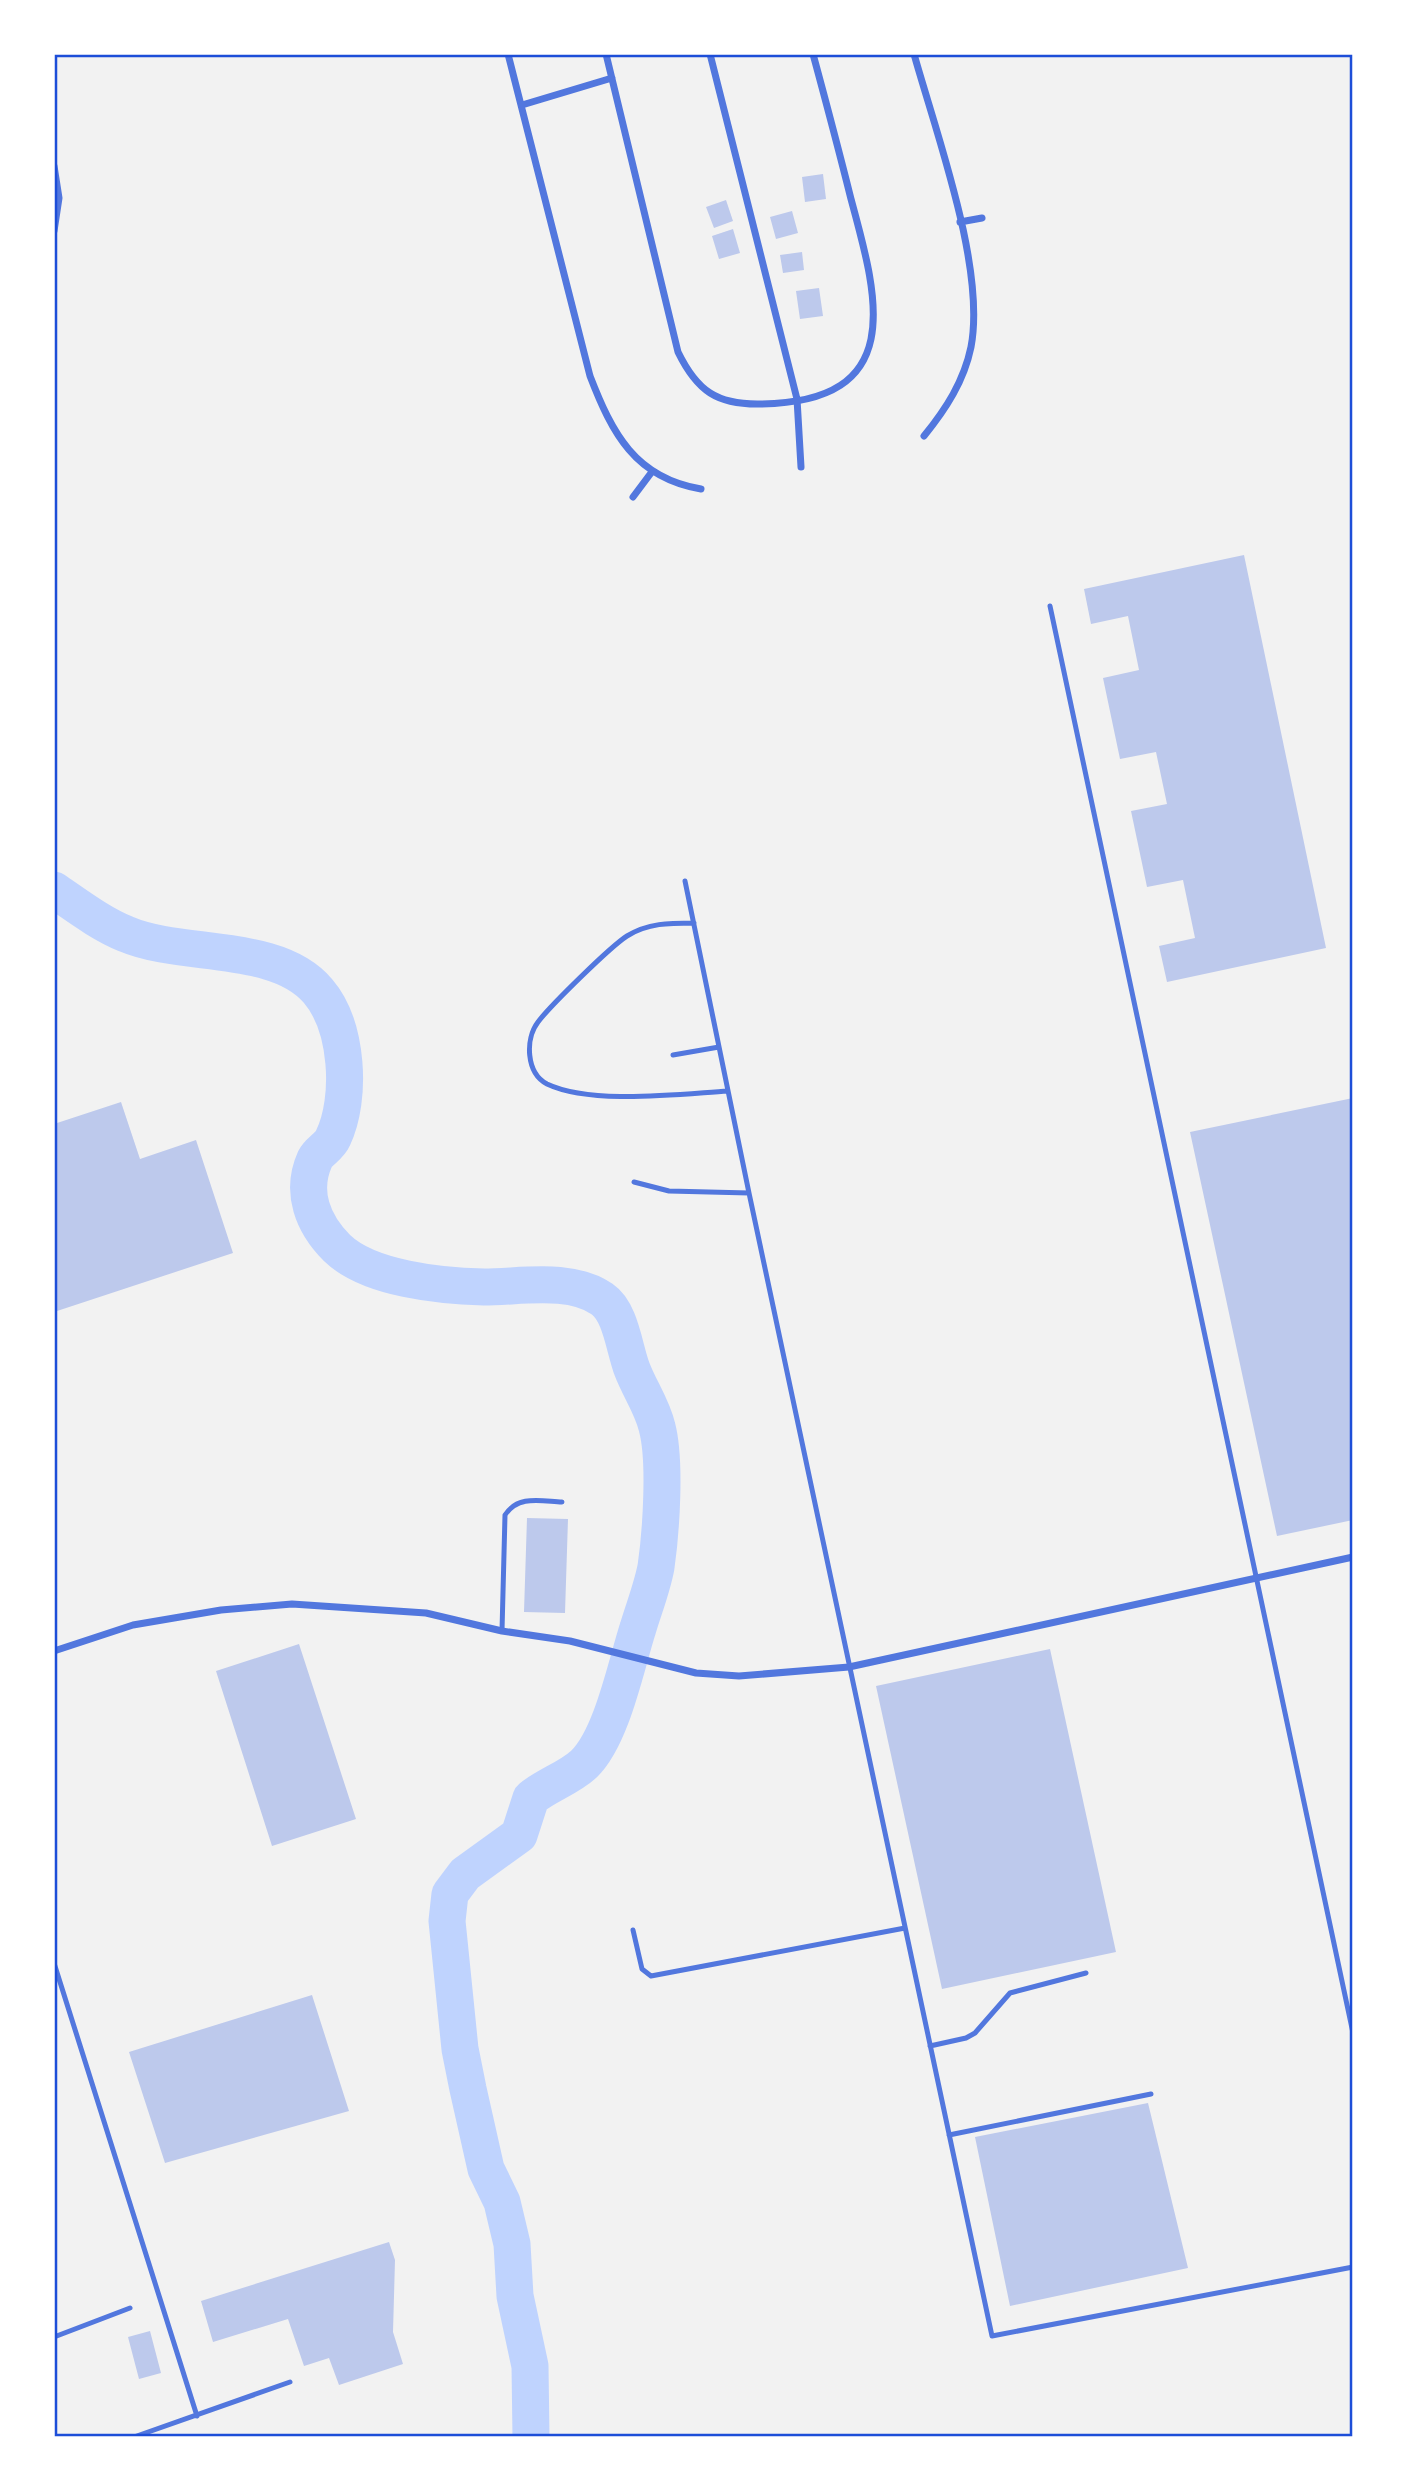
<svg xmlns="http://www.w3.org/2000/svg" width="1407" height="2491" font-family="'Noto Sans',sans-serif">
  <rect width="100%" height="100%" fill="#f2f2f2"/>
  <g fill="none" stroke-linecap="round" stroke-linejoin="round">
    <path stroke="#bfd3fe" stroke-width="37" d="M 54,890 C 76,905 101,924 126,934 C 182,958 277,942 318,991 C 348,1026 352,1098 333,1138 C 329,1147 319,1151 315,1159 C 300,1192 313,1224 337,1248 C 369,1279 441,1286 484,1287 C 521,1287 570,1277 602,1299 C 621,1312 624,1348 632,1369 C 639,1388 652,1406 657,1427 C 666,1461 661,1532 656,1567 C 652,1588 644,1608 638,1628 C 626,1665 612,1737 584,1764 C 569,1778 547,1785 531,1798 L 519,1835 L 465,1874 L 450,1894 L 447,1921 L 460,2049 L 468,2089 L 486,2169 L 502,2202 L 512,2244 L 515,2296 L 530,2366 L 531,2437"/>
  </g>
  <path fill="#bdc9ec" d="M 823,174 L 826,199 L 805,202 L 802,177 Z
    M 726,200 L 733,221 L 714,228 L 706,207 Z
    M 792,211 L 798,233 L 776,239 L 770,217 Z
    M 733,229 L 740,253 L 719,259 L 712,236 Z
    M 802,252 L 804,270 L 783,273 L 780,255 Z
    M 819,288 L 823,316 L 800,319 L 796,291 Z
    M 1244,555 L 1326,948 L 1167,982 L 1159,946 L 1195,938 L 1183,880 L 1147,887 L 1131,811 L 1167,804 L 1156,752 L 1120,759 L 1103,678 L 1139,670 L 1128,616 L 1091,624 L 1084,589 Z
    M 1353,1098 L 1353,1520 L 1277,1536 L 1190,1132 Z
    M 121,1102 L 140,1159 L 196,1140 L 233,1253 L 54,1312 L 54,1124 Z
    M 527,1518 L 568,1519 L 565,1613 L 524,1612 Z
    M 299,1644 L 356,1819 L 272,1846 L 216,1671 Z
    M 1050,1649 L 1116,1952 L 942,1989 L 876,1686 Z
    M 312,1995 L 349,2111 L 165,2163 L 129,2052 Z
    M 1148,2103 L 1188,2268 L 1010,2306 L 975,2137 Z
    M 389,2242 L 395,2260 L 393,2332 L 403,2364 L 339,2385 L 329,2358 L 304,2366 L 288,2319 L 213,2342 L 201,2301 Z
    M 150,2331 L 161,2373 L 139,2379 L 128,2337 Z"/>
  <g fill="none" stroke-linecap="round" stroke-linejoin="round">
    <path stroke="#5277de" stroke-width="5" d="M 1050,606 L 1353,2033
      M 685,881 L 749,1193 L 992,2336 L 1353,2267
      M 694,923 C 669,923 648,923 627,936 C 610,947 550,1006 538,1022 C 525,1039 526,1073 547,1084 C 591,1105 679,1094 728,1091
      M 673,1055 L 719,1047
      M 634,1182 L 669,1191 L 749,1193
      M 502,1631 L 505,1515 C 518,1495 540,1501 562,1502
      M 633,1930 L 642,1969 L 651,1976 L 905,1928
      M 54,1963 L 197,2416
      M 930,2046 L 966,2038 L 975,2033 L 1010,1993 L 1086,1973
      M 949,2135 L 1151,2094
      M 54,2337 L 130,2308
      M 134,2437 L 290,2382"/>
    <path stroke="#5277de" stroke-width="7" d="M 508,54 L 590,376 C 612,433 635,478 701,489
      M 606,54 L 678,352 C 697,391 717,405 761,404 C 908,402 878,298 851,199 C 839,151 826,102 813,54
      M 710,54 L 797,399 L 801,467
      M 914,54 C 936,133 986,268 971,347 C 964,381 946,409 924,436
      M 522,105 L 612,78
      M 54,166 L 59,198 L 54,231
      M 960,222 L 982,218
      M 633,497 L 651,473
      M 54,1651 L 133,1625 L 221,1610 L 292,1604 L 426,1613 L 502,1631 L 570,1641 L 696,1673 L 739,1676 L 849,1667 L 1353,1557"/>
  </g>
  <rect width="1407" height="2491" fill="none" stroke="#ffffff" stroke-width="112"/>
  <rect x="56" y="56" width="1295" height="2379" fill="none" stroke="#1d4ed8" stroke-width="2.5"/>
</svg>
